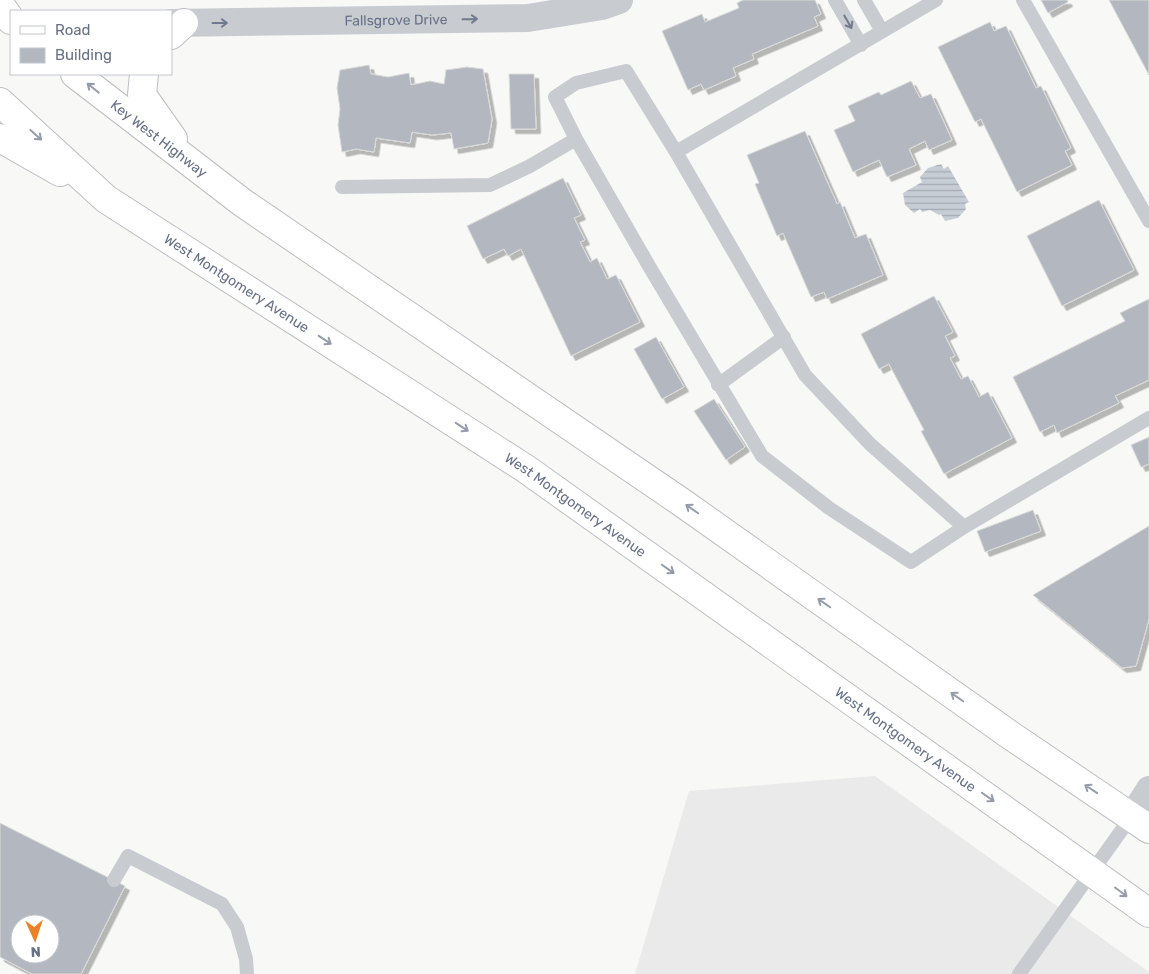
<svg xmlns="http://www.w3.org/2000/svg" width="1149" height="974" font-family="Rubik,sans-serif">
  <defs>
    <pattern id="water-rules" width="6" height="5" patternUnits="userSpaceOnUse" patternTransform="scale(1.25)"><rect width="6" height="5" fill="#c7cdd4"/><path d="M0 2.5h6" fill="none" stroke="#a5abb2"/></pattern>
    <filter id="shadow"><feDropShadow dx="4.5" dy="4.5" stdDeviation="0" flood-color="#0004"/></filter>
  </defs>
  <rect width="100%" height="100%" fill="#f8f9f6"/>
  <path fill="#e9eae9" d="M 875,776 L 1149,972 L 1149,974 L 635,974 L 689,791 Z"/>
  <path fill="url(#water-rules)" d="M 941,164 L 944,169 L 948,166 L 969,202 L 965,204 L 966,209 L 958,218 L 945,221 L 941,214 L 939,215 L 930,210 L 922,212 L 920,209 L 914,213 L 905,205 L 903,193 L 922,182 L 920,177 L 928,168 Z"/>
  <path fill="#b3b8c0" stroke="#dadad8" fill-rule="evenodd" filter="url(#shadow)" d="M 743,0 L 815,0 L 821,14 L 814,17 L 818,26 L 752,54 L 754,59 L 733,68 L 736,76 L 704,90 L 701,84 L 688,90 L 662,31 L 702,14 L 705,22 L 739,8 L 737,3 Z
    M 1041,0 L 1067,0 L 1068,2 L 1048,13 Z
    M 1109,0 L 1149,0 L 1149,75 Z
    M 990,22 L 994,31 L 1006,26 L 1036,88 L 1041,86 L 1071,148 L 1065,151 L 1072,165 L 1017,192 L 981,119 L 975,122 L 938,47 Z
    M 369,65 L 371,74 L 388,77 L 409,73 L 411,85 L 430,81 L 444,84 L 446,70 L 467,67 L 483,69 L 492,119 L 488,143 L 454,149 L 451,133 L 432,135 L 412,132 L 410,143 L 376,138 L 374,152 L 356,149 L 342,152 L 338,125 L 340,109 L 337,88 L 340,70 Z
    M 509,74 L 534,74 L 536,129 L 511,129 Z
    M 911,81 L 920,98 L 931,94 L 952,140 L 929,150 L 925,141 L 909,149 L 916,165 L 887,177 L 879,160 L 853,172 L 834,130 L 855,121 L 848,106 L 879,92 L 881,95 Z
    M 805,131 L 837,204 L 840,202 L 855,238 L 866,234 L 883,275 L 827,299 L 824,292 L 811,297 L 783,233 L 777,236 L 755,184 L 759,183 L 747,155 Z
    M 563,178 L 581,215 L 574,218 L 585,240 L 580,242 L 590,262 L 597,258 L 607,279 L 616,275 L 640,322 L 571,356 L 521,249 L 508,256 L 504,249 L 483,259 L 467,226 Z
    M 1099,200 L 1134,270 L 1062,306 L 1027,236 Z
    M 934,296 L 953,332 L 945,336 L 955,356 L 950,358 L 961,379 L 968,376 L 979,397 L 988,392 L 1012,438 L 944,474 L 921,431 L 924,430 L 889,364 L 879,369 L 861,334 Z
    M 1149,299 L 1149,380 L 1115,396 L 1119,403 L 1057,433 L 1054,425 L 1040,432 L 1013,377 L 1125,321 L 1120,313 Z
    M 656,337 L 684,387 L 662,399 L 634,349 Z
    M 714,399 L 745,447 L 726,460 L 694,411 Z
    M 1149,437 L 1149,464 L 1141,467 L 1131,445 Z
    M 1033,510 L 1041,531 L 985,552 L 977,531 Z
    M 1149,526 L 1149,619 L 1136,666 L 1122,668 L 1033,595 Z
    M 0,823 L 125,886 L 81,974 L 32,974 L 0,957 ZM 20,924 L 50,924 L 50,954 L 20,954 Z"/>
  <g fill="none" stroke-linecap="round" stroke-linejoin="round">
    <defs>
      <g id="primary">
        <path d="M 0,5 L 11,20"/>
        <path d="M 171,35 L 184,23"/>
        <path id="s2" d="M 75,74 L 243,203 L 684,504 L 1010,735 L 1149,829"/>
        <path d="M 144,74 L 142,95 L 173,139"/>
        <path id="s3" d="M 0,102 L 106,199 L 526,469 L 1149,913"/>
        <path d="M 0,138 L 60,172"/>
      </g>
    </defs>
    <use href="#primary" stroke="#bdbfc4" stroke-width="30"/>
    <path stroke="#c8cbcf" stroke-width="14" d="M 835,0 L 861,45
      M 864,0 L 882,31
      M 936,0 L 676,152 L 805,375 L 870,444 L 964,527 L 1149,418
      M 1023,0 L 1149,221
      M 676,152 L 626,71 L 576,83 L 555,97 L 576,139 L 649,266 L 762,456 L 829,508 L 911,562 L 964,527
      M 342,187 L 490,185 L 530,166 L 576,139
      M 718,385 L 784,337
      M 114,880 L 128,856 L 222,904 L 237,927 L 246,959 L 247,974
      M 1019,974 L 1131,817"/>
    <path stroke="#c8cbcf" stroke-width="26" d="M 1131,817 L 1149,789"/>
    <path stroke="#c8cbcf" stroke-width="28" id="s1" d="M 171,23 L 528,18 L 602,6 L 619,0"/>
    <use href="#primary" stroke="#fff" stroke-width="28"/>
  </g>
  <defs><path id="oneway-shaft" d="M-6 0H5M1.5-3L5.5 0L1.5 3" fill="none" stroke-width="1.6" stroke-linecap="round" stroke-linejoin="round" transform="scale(1.25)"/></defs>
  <g stroke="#707a8f">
    <use href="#oneway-shaft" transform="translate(470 19) rotate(-1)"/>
    <use href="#oneway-shaft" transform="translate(848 22) rotate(60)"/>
    <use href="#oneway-shaft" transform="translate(220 23)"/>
  </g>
  <g stroke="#949cac">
    <use href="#oneway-shaft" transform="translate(93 88) rotate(-141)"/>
    <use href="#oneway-shaft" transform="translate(36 135) rotate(42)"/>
    <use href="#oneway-shaft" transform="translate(325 340) rotate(33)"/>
    <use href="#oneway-shaft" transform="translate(462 427) rotate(33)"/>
    <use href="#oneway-shaft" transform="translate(692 509) rotate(-145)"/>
    <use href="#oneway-shaft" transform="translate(668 569) rotate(35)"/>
    <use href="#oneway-shaft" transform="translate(824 603) rotate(-145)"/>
    <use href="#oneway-shaft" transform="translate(957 697) rotate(-145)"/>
    <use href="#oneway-shaft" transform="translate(1091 789) rotate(-146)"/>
    <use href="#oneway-shaft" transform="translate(988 797) rotate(35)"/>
    <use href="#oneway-shaft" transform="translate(1121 892) rotate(37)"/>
  </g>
  <g text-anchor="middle" stroke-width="5" stroke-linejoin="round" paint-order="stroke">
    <g font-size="14" fill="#667188" stroke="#fff">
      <text dy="5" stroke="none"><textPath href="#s1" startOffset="225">Fallsgrove Drive</textPath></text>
      <text dy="5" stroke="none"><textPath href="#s2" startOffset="106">Key West Highway</textPath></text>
      <text dy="5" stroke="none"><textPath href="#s3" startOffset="299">West Montgomery Avenue</textPath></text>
      <text dy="5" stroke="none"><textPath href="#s3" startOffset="704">West Montgomery Avenue</textPath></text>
      <text dy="5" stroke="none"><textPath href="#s3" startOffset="1109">West Montgomery Avenue</textPath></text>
    </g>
  </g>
  <rect x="10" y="10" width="162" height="65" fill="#ffffff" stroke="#c2c6cf"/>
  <rect x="20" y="26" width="25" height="8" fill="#ffffff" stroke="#c2c6cf"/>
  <text x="55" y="35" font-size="15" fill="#667188">Road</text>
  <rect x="20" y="48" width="25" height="15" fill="#b3b8c0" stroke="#c2c6cf"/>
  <text x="55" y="60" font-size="15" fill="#667188">Building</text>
  <g transform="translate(35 939) rotate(177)"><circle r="24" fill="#ffffff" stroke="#c2c6cf"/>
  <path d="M0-4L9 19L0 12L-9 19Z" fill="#eb8124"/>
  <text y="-8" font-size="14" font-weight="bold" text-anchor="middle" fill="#667188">N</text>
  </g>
</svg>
